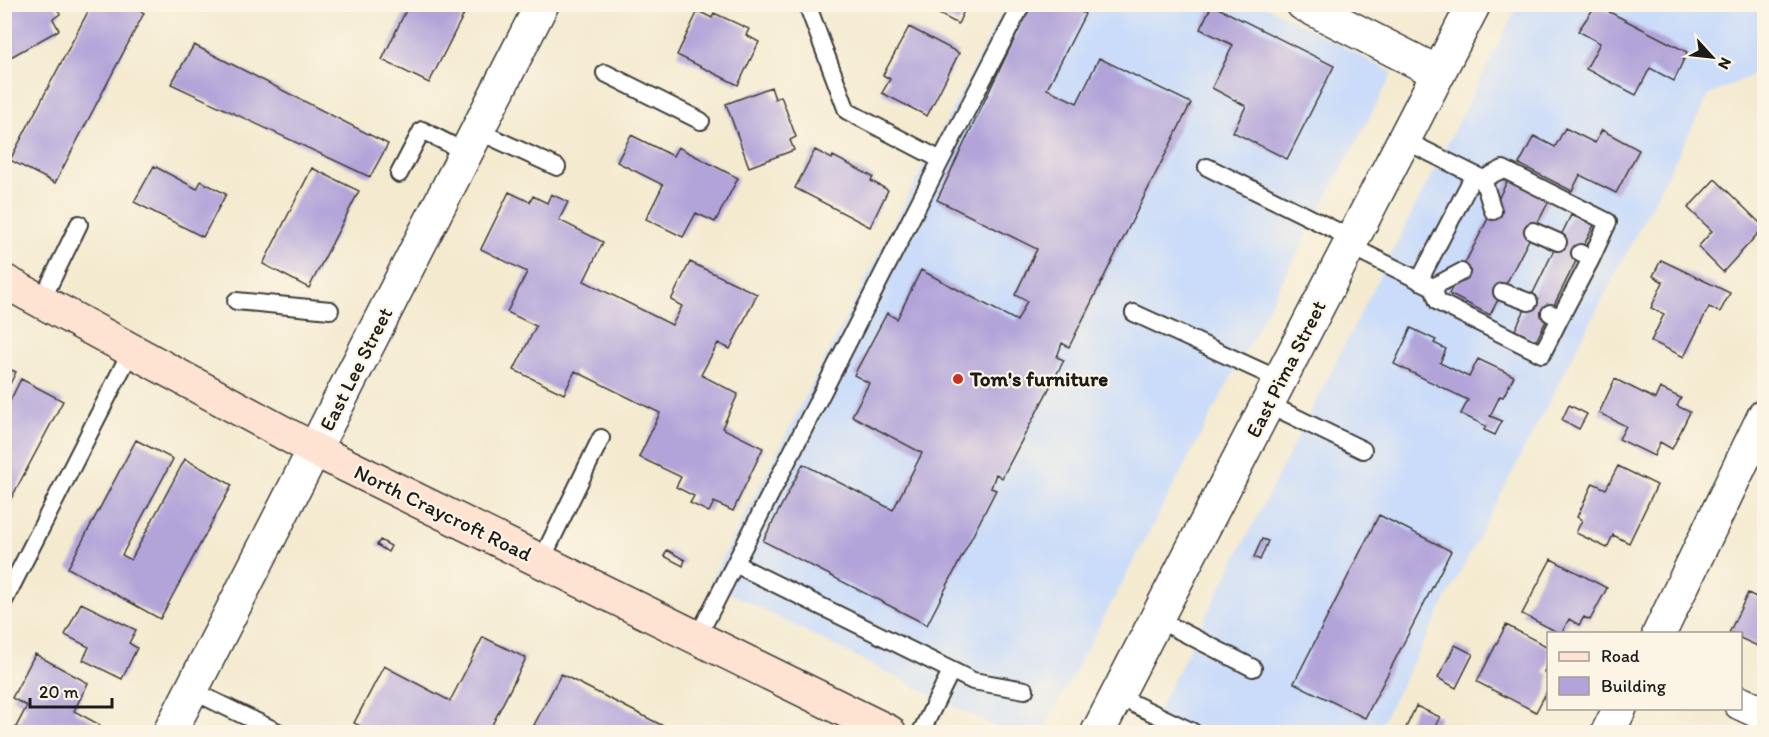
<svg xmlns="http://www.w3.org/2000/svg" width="1769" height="737" font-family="Itim,sans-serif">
  <rect width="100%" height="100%" fill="#fcf5e5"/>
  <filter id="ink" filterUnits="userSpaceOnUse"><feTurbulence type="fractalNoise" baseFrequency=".0167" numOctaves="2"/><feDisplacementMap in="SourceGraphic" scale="12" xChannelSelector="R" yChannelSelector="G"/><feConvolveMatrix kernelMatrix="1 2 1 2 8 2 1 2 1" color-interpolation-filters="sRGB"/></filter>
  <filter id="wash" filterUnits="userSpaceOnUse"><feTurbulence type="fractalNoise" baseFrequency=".008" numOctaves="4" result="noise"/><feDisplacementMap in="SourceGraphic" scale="24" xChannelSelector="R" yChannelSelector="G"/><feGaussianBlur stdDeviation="1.35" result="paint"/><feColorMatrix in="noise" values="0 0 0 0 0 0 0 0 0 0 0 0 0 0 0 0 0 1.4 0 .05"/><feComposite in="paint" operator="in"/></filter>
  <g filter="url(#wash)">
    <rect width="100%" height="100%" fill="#f4ead0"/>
    <path fill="#cadcf9" d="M 1006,5 L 1264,5 L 1393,73 L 1043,732 L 1005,732 L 710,583 Z
      M 1518,5 L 1764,5 L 1764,70 L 1709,95 L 1377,732 L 1147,732 Z"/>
    <g id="blocks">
      <path fill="#b2a4d9" d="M 8,4 L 55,4 L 60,14 L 53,19 L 59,30 L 9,58 L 4,51 L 4,7 Z
        M 92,4 L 128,4 L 144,13 L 55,183 L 10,160 Z
        M 409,4 L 469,4 L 429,83 L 382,60 Z
        M 942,4 L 967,4 L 958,24 L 937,13 Z
        M 1031,4 L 1066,4 L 1085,14 L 1047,89 L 1077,103 L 1099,58 L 1191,103 L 1069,347 L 1062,343 L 1057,357 L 1064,360 L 1002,478 L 996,474 L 991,488 L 996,490 L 927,625 L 763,541 L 803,464 L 893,510 L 922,453 L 852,416 L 869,383 L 854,375 L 887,313 L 897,319 L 921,270 L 1017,321 L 1027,301 L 1015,295 L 1037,249 L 937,200 Z
        M 1756,4 L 1764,4 L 1764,12 L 1754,7 Z
        M 1212,5 L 1334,66 L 1287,159 L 1233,132 L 1246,106 L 1212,88 L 1233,45 L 1200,29 Z
        M 1596,5 L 1687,52 L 1674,81 L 1650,68 L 1636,95 L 1586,69 L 1600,43 L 1578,31 Z
        M 698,11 L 712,18 L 714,13 L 749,29 L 746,35 L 759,42 L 738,85 L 677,55 Z
        M 909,27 L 959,53 L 927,116 L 882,93 L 890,79 L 883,75 Z
        M 194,45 L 388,144 L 370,177 L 171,84 Z
        M 771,87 L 775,99 L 781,96 L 796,137 L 790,140 L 794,150 L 749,167 L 726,104 Z
        M 1565,128 L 1595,143 L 1602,130 L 1639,150 L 1616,193 L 1580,175 L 1572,191 L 1519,164 L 1534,136 L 1555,147 Z
        M 631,135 L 673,156 L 678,147 L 738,178 L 715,222 L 696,213 L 683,237 L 646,219 L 663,185 L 617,162 Z
        M 815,150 L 832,159 L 833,156 L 873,177 L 871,181 L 888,190 L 870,227 L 795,188 Z
        M 154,166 L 197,189 L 201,181 L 226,194 L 203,237 L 134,202 Z
        M 312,168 L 359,191 L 309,288 L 263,264 Z
        M 1510,176 L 1551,197 L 1490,315 L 1449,294 Z
        M 1715,179 L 1764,227 L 1723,272 L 1698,247 L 1712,231 L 1688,208 Z
        M 509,192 L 530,202 L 533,196 L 547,203 L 551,194 L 568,202 L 559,220 L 603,242 L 584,281 L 672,325 L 682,306 L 671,300 L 690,262 L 757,294 L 730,349 L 718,343 L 701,375 L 738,394 L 722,428 L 763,448 L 733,511 L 714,502 L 709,512 L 690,503 L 694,496 L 676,487 L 681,477 L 639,457 L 660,413 L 575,371 L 564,394 L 514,370 L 536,326 L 507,312 L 527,272 L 481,249 Z
        M 1571,215 L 1594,225 L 1536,341 L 1515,330 Z
        M 1661,260 L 1730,293 L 1720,312 L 1709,307 L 1684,357 L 1651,341 L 1664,314 L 1651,308 L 1663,282 L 1653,276 Z
        M 1411,328 L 1436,340 L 1434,343 L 1446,349 L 1440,363 L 1469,377 L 1478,359 L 1514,376 L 1503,397 L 1500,396 L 1490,416 L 1502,421 L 1495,435 L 1484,430 L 1486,426 L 1461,414 L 1468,400 L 1394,364 Z
        M 4,367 L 16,372 L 4,396 Z
        M 21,379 L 63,401 L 4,512 L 4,413 Z
        M 1615,379 L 1655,399 L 1660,388 L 1681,398 L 1677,406 L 1690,412 L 1672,449 L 1660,442 L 1654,456 L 1619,439 L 1626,426 L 1599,413 Z
        M 1569,405 L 1587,414 L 1579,429 L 1562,420 Z
        M 136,440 L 173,459 L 122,555 L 131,560 L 185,459 L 232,485 L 160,619 L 68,568 Z
        M 1618,466 L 1657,485 L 1629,543 L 1613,535 L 1607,548 L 1576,533 L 1582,520 L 1577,517 L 1593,483 L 1606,489 Z
        M 1379,515 L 1451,551 L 1365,718 L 1294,683 Z
        M 1262,539 L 1268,541 L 1260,560 L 1254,557 Z
        M 380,540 L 391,546 L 388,552 L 377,545 Z
        M 667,550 L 685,560 L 683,566 L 664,556 Z
        M 1551,559 L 1607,588 L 1590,620 L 1584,617 L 1579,625 L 1569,619 L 1561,634 L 1522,614 Z
        M 1748,593 L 1764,601 L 1764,642 L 1762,648 L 1740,638 L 1740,634 L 1729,633 Z
        M 81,603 L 136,630 L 129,643 L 137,648 L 122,679 L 83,660 L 89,647 L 65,635 Z
        M 1506,625 L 1548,647 L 1548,663 L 1544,672 L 1548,674 L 1548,689 L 1536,712 L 1477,682 Z
        M 483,637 L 526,658 L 492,725 L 507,732 L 372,732 L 354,723 L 384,666 L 450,701 Z
        M 1455,645 L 1473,654 L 1456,688 L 1438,678 Z
        M 35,654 L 88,683 L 74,711 L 100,725 L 95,732 L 27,732 L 16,727 L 27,706 L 12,698 Z
        M 561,674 L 675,732 L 548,732 L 534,725 Z
        M 1416,706 L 1440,717 L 1432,732 L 1404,732 Z"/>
    </g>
  </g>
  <g filter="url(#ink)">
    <use href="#blocks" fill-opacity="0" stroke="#3c3b37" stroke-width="1.5"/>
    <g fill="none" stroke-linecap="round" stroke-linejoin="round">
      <defs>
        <path id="service" d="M 605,73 L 701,121
          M 478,131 L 557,167
          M 1404,140 L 1483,179 L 1493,211
          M 941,160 L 1022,4
          M 1207,167 L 1353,239
          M 399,174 L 422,130 L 467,153
          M 1483,179 L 1503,169 L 1608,222 L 1591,259 L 1580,253
          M 1533,231 L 1558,242
          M 1350,246 L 1433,287 L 1438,302 L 1542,354 L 1560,318 L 1550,313
          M 1419,281 L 1474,175
          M 1433,287 L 1461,272
          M 1502,292 L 1529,302
          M 42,300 L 79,224
          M 236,301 L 330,310
          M 1134,313 L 1280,380
          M 1560,318 L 1591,259
          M 1268,404 L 1363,450
          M 541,561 L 601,438
          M 735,564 L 973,681 L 1025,690
          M 4,601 L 132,349
          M 1157,619 L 1253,668
          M 697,638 L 941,160 L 847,111 L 807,4
          M 191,690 L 278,732
          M 1117,696 L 1193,732
          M 921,732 L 951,671"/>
        <path id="minor" d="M 1303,4 L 1439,73
          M 1659,634 L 1764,416
          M 1740,703 L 1764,714
          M 170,732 L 542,4
          M 1608,732 L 1620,708"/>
        <path id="tertiary" d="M 1098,732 L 1474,4"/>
        <path id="secondary" d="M 4,281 L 315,450 L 889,732"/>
      </defs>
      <use href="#service" stroke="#3c3b37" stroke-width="20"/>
      <use href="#minor" stroke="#3c3b37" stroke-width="36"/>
      <use href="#tertiary" stroke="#3c3b37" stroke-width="36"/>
      <use href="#secondary" stroke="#3c3b37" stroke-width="36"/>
      <use href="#service" stroke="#fff" stroke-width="16"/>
      <use href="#minor" stroke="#fff" stroke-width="33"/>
      <use href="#tertiary" stroke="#fff" stroke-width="33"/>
      <use href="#secondary" stroke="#fee3d2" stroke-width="33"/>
    </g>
  </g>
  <circle fill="#c8321e" stroke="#fcf5e5" stroke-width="2" cx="958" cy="379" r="6"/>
  <g text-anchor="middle" stroke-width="4.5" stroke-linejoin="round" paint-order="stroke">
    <g font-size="21" fill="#1c1c1c" stroke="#fcf5e5">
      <text transform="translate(356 369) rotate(-63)" y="7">East Lee Street</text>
      <text transform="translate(1286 369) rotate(-63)" y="7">East Pima Street</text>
      <text transform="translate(443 513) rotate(26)" y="7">North Craycroft Road</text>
    </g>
    <g font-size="21" font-weight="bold" fill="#1c1c1c" stroke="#fcf5e5" text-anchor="start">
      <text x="970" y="386">Tom's furniture</text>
    </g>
  </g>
  <rect width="1769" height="737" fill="none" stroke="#fcf5e5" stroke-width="24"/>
  <rect x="1547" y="632" width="195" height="78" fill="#fcf5e5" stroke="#a29e95" stroke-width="1.5"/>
  <rect x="1559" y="652" width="30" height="9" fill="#fee3d2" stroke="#a29e95" stroke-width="1.5"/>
  <text x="1601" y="662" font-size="18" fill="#1c1c1c">Road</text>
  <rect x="1559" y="677" width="30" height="18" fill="#b2a4d9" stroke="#a29e95" stroke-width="1.5"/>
  <text x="1601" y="692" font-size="18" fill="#1c1c1c">Building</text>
  <g transform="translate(1712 57) rotate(117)" stroke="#fcf5e5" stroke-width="4.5" paint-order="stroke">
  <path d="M0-4.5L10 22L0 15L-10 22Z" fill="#1c1c1c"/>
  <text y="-9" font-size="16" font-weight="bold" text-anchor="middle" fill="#1c1c1c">N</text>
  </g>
  <path d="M30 698v9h82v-9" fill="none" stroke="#1c1c1c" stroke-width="3"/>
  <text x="39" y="698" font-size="18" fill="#1c1c1c" stroke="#fcf5e5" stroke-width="4.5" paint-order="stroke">20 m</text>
</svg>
